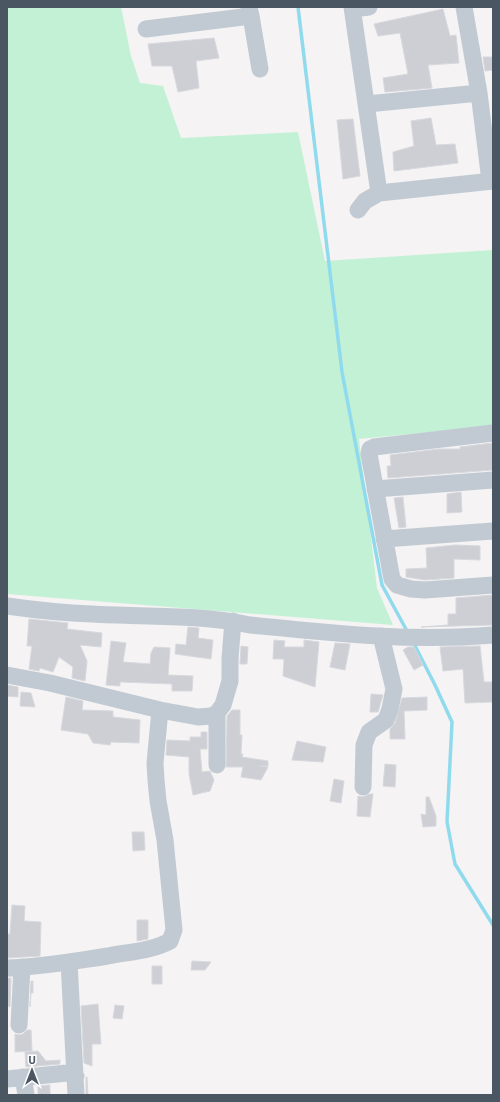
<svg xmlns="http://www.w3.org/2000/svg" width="500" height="1102" font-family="Roboto,sans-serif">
  <rect width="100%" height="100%" fill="#f5f3f3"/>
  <path fill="#c3f1d5" d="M 7,7 L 121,7 L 131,56 L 140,83 L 163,86 L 181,138 L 298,132 L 325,261 L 493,250 L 493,426 L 359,439 L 377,588 L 393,625 L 7,594 Z"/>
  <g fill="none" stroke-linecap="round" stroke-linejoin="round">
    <path stroke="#90daee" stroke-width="3.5" d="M 298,7 L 342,372 L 382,585 L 407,631
      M 413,642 L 435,685 L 452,722 L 447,822 L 455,864 L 493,925"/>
  </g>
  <path fill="#cdcfd5" stroke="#d7d9de" d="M 443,9 L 450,36 L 456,35 L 459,63 L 428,65 L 432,88 L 385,92 L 383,78 L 408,74 L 400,33 L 378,36 L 374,24 Z
    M 214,38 L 219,58 L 196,61 L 199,88 L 178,92 L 172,66 L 152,66 L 148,44 Z
    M 483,57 L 493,57 L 493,70 L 485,71 Z
    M 431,118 L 436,145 L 455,144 L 458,163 L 394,171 L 393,152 L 414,146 L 411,121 Z
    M 353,119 L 360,176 L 343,179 L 337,120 Z
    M 493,443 L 493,470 L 388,478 L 387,466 L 391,466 L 390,455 L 439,449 L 460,449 L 460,447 Z
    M 461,492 L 462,512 L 447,513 L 447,494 Z
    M 403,497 L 406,527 L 399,528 L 394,498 Z
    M 455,545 L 480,546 L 480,560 L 454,559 L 454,578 L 425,580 L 406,577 L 406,569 L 427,568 L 426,548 Z
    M 493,595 L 493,625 L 421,627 L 448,625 L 448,614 L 456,614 L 456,598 Z
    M 29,619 L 68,623 L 67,629 L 102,633 L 101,647 L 80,645 L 87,661 L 85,681 L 72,678 L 73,667 L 59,657 L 53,672 L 40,668 L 39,671 L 29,669 L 32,646 L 27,646 Z
    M 188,627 L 199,628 L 198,638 L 213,640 L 211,659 L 175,654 L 176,644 L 186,645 Z
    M 274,640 L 285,641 L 284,647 L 304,647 L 304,640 L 319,642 L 315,687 L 283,676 L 284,659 L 273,659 Z
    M 111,641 L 126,643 L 123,662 L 150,664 L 151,653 L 154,647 L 170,648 L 168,675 L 193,676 L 192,691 L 172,691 L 172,684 L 120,682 L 120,686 L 106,685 Z
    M 335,643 L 350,644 L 345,670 L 330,667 Z
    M 241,646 L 248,647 L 247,664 L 240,664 Z
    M 480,646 L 484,682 L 493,682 L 493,702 L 465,703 L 463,669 L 443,671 L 440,647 Z
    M 408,647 L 414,647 L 423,665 L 414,670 L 403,650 Z
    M 7,685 L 18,687 L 18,697 L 7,696 Z
    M 21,692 L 31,693 L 35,707 L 20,706 Z
    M 371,694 L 383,695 L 378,712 L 370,712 Z
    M 66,697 L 83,701 L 82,710 L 113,711 L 113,717 L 140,720 L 139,743 L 111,742 L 110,745 L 93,743 L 88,734 L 61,730 Z
    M 427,697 L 427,710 L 404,711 L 405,739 L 390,739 L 390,729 L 395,723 L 402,698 Z
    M 232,710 L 240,710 L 240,735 L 242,735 L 241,754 L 243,754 L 242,757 L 268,761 L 268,766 L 260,766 L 268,767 L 261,780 L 241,777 L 243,767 L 226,767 L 227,716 Z
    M 201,732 L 207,732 L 207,749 L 200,749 L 202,772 L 210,771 L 214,780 L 210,791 L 193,795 L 189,774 L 189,757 L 166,755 L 167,740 L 190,741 L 190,737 L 201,737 Z
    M 297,741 L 326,747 L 323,762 L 292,760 Z
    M 385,764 L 396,765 L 395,787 L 383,786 Z
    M 334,779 L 344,781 L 341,803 L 330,801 Z
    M 370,794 L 373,794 L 370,817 L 357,816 L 358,796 L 363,797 Z
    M 426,797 L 429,797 L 436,816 L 436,826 L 423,827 L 421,814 L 426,815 Z
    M 132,832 L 144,832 L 145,850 L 133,851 Z
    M 12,905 L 25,906 L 24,921 L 41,922 L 40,956 L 7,958 L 7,934 L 10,934 Z
    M 137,920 L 148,920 L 148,939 L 137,941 Z
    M 192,961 L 211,962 L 205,970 L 191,970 Z
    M 152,966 L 162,966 L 162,984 L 152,984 Z
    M 7,978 L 11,978 L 10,1007 L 8,1006 Z
    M 31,981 L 33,981 L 33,993 L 31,993 L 30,1007 Z
    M 98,1004 L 101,1044 L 92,1044 L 92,1066 L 84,1063 L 81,1006 Z
    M 115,1005 L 124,1006 L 122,1019 L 113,1018 Z
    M 27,1030 L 31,1030 L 32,1051 L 15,1052 L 15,1034 L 19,1035 L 23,1034 Z
    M 38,1051 L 46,1061 L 60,1060 L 60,1064 L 26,1067 L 25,1052 Z
    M 86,1077 L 87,1077 L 88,1095 L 86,1095 Z
    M 50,1085 L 50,1095 L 38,1095 L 38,1086 Z"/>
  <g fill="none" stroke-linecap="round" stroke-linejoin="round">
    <path stroke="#c1cad2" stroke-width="17" d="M 352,7 L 379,193 L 493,181
      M 353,9 L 369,7
      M 251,16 L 260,69
      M 146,29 L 251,16 L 249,7
      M 479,93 L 490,181
      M 367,104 L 479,93 L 464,7
      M 358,210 L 365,201 L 379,193
      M 493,433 L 374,447 L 370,449 L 369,454 L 392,579 L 397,585 L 411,589 L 425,590 L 493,585
      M 375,489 L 493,480
      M 384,539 L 493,531
      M 7,606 C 35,610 64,613 92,614 C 143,617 199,614 250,625 C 330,633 412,642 493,635
      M 7,675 L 50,683 L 160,710 L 198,717 L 211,716 L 217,713 L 223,705 L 230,681 L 230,658 L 233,621
      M 217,713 L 217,765
      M 363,787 L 364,745 L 369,732 L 386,720 L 390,709 L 394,689 L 381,636
      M 69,962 L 76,1095
      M 7,968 C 41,967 74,961 108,956 C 128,952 152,951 170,941 L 174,930 L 165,840 L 158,801 L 156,780 L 155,763 L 160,710
      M 19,1025 L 22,967
      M 23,1077 L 26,1095
      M 7,1079 L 67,1073 L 73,1074 L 76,1076"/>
  </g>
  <rect width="500" height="1102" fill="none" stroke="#4a5661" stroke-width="16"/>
  <g transform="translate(32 1070)" stroke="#ffffff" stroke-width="3" paint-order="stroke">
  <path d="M0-3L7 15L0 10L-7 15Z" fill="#4a5661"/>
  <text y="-6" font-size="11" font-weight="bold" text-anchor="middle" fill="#4a5661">U</text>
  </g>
</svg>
